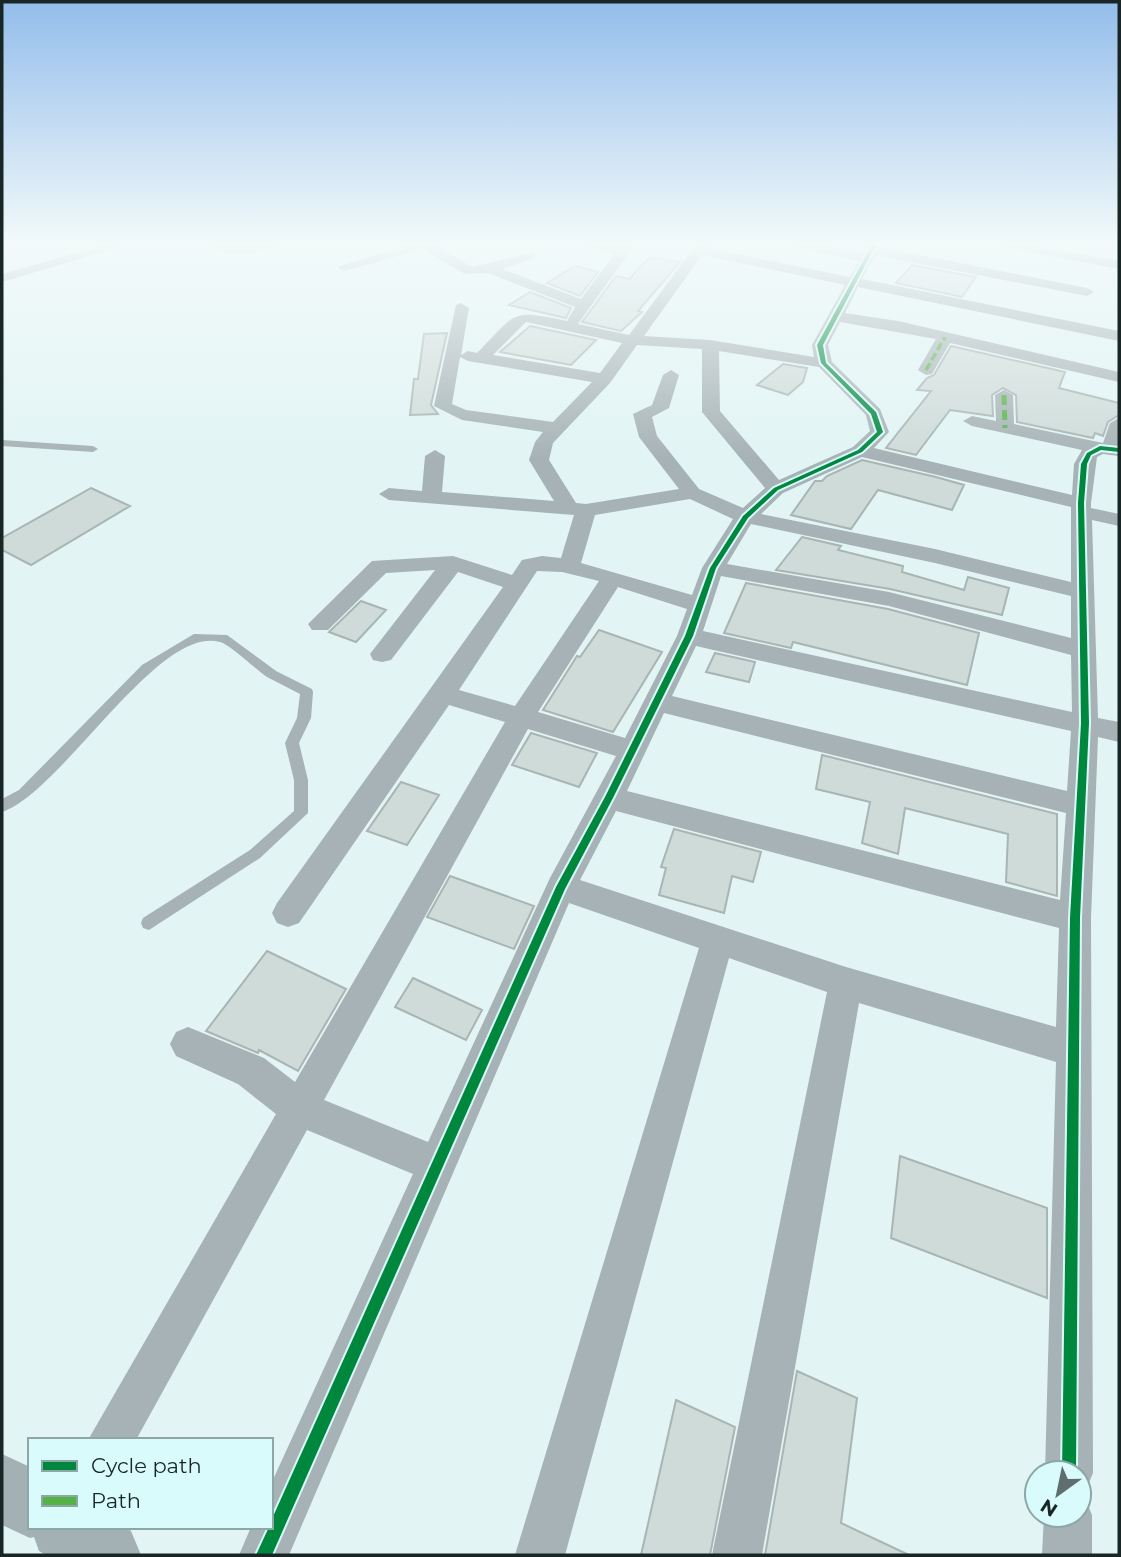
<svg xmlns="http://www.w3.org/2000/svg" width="1121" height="1557" font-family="Montserrat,sans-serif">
  <rect width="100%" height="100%" fill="#e2f4f4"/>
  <path fill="#cedbd9" stroke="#a8b5b3" stroke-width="2" d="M 649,258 L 680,262 L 638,311 L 642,312 L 621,331 L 582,322 L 616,276 L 629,279 Z
    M 912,265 L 976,277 L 962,297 L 896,283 Z
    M 575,266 L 598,272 L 580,296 L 547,283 Z
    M 530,292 L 571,308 L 566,318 L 509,305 Z
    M 530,326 L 596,340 L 571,365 L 500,352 Z
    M 447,333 L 431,405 L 438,414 L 410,415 L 414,379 L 418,379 L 424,334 Z
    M 951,346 L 1065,372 L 1059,388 L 1119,403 L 1119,415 L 1108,422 L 1103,436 L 1095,433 L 1093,438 L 1017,422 L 1016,395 L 1003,388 L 992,395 L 993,416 L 950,410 L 916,455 L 886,448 L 931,391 L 917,390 L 927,378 L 934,375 Z
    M 783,364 L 807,368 L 803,382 L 788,395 L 757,385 Z
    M 862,460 L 936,477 L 964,485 L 952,510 L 878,490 L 851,529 L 791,515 L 815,481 L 822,481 L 827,476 Z
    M 91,488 L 130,506 L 31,565 L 2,550 L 2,538 Z
    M 802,537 L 841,546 L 838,550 L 903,566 L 902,572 L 964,590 L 968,577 L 1009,588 L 1002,615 L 890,589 L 776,570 Z
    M 746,583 L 888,609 L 979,633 L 967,685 L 793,642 L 791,648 L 724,633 Z
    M 361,601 L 386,610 L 356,642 L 329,632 Z
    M 599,630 L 662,652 L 613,732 L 543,710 L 577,656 L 580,657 Z
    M 715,653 L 755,662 L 749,682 L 706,672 Z
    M 531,733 L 597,753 L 579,787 L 512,765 Z
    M 822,755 L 1057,814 L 1057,896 L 1006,882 L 1008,834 L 905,808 L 898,854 L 862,843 L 870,802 L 816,789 Z
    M 401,782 L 439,795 L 407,845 L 367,831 Z
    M 674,829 L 761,852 L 753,882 L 732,876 L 724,913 L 659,895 L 666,868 L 661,867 Z
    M 450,876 L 534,906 L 514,949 L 427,917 Z
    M 267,951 L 346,989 L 298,1071 L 259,1050 L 258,1053 L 206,1031 Z
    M 413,978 L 482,1010 L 466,1040 L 395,1007 Z
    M 900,1156 L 1047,1208 L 1047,1298 L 891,1238 Z
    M 797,1371 L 857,1398 L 841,1523 L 909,1555 L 765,1555 Z
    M 676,1400 L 735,1427 L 710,1555 L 641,1555 Z"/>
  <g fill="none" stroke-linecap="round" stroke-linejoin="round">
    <path fill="#a6b2b5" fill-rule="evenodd" d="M 2,440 L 93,446 L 98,449 L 93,452 L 2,446 Z
      M 194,634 L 227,635 L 276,671 L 312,689 L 313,692 L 311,718 L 299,743 L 308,780 L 308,813 L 260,858 L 149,930 L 143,928 L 141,923 L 143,918 L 250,850 L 294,811 L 294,780 L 285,743 L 297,718 L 300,694 C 289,688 278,683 267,677 C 255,669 231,645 220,642 C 158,624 62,792 2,812 L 2,799 L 19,790 L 142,665 Z"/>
    <path fill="#a6b2b5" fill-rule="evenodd" d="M 118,241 L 140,241 L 2,282 L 2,274 Z
      M 203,241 L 233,245 L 285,241 C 266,255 221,260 203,241 Z
      M 412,241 L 444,241 L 436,246 L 472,267 L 535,252 L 535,258 L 502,269 L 581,299 L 614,255 L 567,241 L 591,241 L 619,248 L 626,241 L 641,241 L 631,250 L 578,324 L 629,335 L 699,241 L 712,241 L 708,248 L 850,277 L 859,261 L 767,241 L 797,241 L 863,253 L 869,241 L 882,241 L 879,247 L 1087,288 L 1094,292 L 1087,296 L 875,255 L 862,279 L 1119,331 L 1119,341 L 858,287 L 845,313 L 898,321 L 1119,372 L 1119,382 L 950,343 L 932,374 L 926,375 L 918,370 L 936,339 L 840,322 L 828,345 L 832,362 L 880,409 L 889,432 L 874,448 L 1072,495 L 1074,464 L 1082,450 L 972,426 L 963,421 L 972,416 L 996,421 L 995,395 L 1004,390 L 1013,395 L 1014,424 L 1103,443 L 1110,423 L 1119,418 L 1119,456 L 1103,454 L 1097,457 L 1091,503 L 1091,508 L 1119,514 L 1119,526 L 1092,520 L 1098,718 L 1119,722 L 1119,742 L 1098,737 L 1091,918 L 1093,1473 L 1086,1490 L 1079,1492 L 1079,1473 L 1045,1473 L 1056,1062 L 859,1003 L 762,1555 L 712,1555 L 827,992 L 729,958 L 565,1555 L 515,1555 L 699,948 L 569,903 L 289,1555 L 239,1555 L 251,1527 L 271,1527 L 271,1484 L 413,1174 L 307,1130 L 136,1440 L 88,1440 L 276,1114 L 238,1084 L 176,1056 L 170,1044 L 176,1032 L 188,1027 L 264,1058 L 295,1082 L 505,722 L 449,705 L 299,923 L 288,927 L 277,923 L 272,913 L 277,903 L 503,587 L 458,572 L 391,660 L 382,662 L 373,660 L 370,654 L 435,570 L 386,573 L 328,630 L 312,630 L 308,624 L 372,561 L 453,556 L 512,575 L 522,560 L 542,556 L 561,558 L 574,515 L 389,500 L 379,494 L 389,488 L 422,491 L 425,456 L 435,450 L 445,456 L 442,492 L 554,501 L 529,460 L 535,442 L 543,432 L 462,420 L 434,406 L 456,305 L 461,303 L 469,308 L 461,355 L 468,351 L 477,353 C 518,312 509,309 567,321 L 575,307 L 488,273 L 465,274 L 423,249 L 344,271 L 337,267 L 413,244 ZM 702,255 L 845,285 L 812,345 L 814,357 L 710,340 L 644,336 ZM 526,322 L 622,343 L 600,373 L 493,355 ZM 637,345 L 702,349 L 702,412 L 765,488 L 743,508 L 699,489 L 657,436 L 652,417 L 669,408 L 679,375 L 671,370 L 663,375 L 652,405 L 633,414 L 639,437 L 679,489 L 586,504 L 576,503 L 549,460 L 553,443 L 610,383 ZM 719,351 L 819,367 L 866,415 L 870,431 L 853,447 L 779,480 L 720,411 ZM 460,357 L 468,361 L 592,382 L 553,422 L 466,410 L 452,404 ZM 862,457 L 1071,507 L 1071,582 L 935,549 L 761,514 L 783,493 ZM 690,499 L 733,519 L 702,568 L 692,595 L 581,563 L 595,515 ZM 751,524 L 935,563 L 1071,596 L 1071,638 L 889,592 L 727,564 ZM 537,571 L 562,572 L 599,581 L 515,706 L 459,690 ZM 721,576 L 889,606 L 1071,655 L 1072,712 L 703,631 ZM 618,587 L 687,609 L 677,636 L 625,738 L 538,712 ZM 696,646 L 1071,731 L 1067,791 L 672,696 ZM 664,713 L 1066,813 L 1060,900 L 627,791 ZM 528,729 L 616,756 L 550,878 L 428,1142 L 324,1100 ZM 616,811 L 1059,928 L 1056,1027 L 846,967 L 580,880 Z
      M 971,241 L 1003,241 L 1119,261 L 1119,269 Z
      M 1079,1495 L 1085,1498 L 1092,1515 L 1092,1555 L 1042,1555 L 1044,1515 L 1079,1515 Z"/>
    <path fill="#a3b0b4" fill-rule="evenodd" d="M 2,1454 L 30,1467 L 30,1527 L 125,1527 L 131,1531 L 141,1555 L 46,1555 L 39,1551 L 34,1537 L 30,1538 L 2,1525 Z"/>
    <path stroke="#55b245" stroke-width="3.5" stroke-dasharray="8 3.5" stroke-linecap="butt" d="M 926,370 L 945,337"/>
    <path stroke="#55b245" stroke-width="5" stroke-dasharray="10 5" stroke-linecap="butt" d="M 1004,395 L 1005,428"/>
    <defs>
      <path id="cycleway" d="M 874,241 L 878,241 L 823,345 L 826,363 L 876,412 L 883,432 L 862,452 L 778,490 L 748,518 L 716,568 L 693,636 L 613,798 L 565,889 L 272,1555 L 256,1555 L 269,1527 L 271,1527 L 271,1521 L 556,887 L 605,797 L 685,636 L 710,568 L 743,516 L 774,488 L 858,450 L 877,432 L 871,414 L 821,363 L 817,345 Z
        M 1100,446 L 1119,448 L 1119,452 L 1101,450 L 1091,455 L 1087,464 L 1084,503 L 1089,723 L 1080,918 L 1076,1473 L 1062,1473 L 1070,918 L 1081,723 L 1078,503 L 1081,464 L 1087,453 Z"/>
    </defs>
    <use href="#cycleway" stroke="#dafbfc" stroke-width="4"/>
    <use href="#cycleway" fill="#00873e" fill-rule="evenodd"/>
  </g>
  <linearGradient id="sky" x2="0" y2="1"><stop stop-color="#93bdeb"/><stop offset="0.53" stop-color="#f2fafa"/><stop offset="1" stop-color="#f2fafa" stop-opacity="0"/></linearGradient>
  <rect width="1121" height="459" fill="url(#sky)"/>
  <rect width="1121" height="1557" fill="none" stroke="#192626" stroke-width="7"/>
  <rect x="28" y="1438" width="245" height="91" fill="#dafbfc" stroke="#8da6a6" stroke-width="2"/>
  <rect x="42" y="1461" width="35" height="10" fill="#00873e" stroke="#8da6a6" stroke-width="2"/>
  <text x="91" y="1473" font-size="21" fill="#192626">Cycle path</text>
  <rect x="42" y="1496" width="35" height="10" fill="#55b245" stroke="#8da6a6" stroke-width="2"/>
  <text x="91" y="1508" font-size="21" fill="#192626">Path</text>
  <g transform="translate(1058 1494) rotate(213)"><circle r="33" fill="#dafbfc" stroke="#8da6a6" stroke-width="2"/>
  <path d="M0-5L12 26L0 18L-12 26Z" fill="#5f6e6e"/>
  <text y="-10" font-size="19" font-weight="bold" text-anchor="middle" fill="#192626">N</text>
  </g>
</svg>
